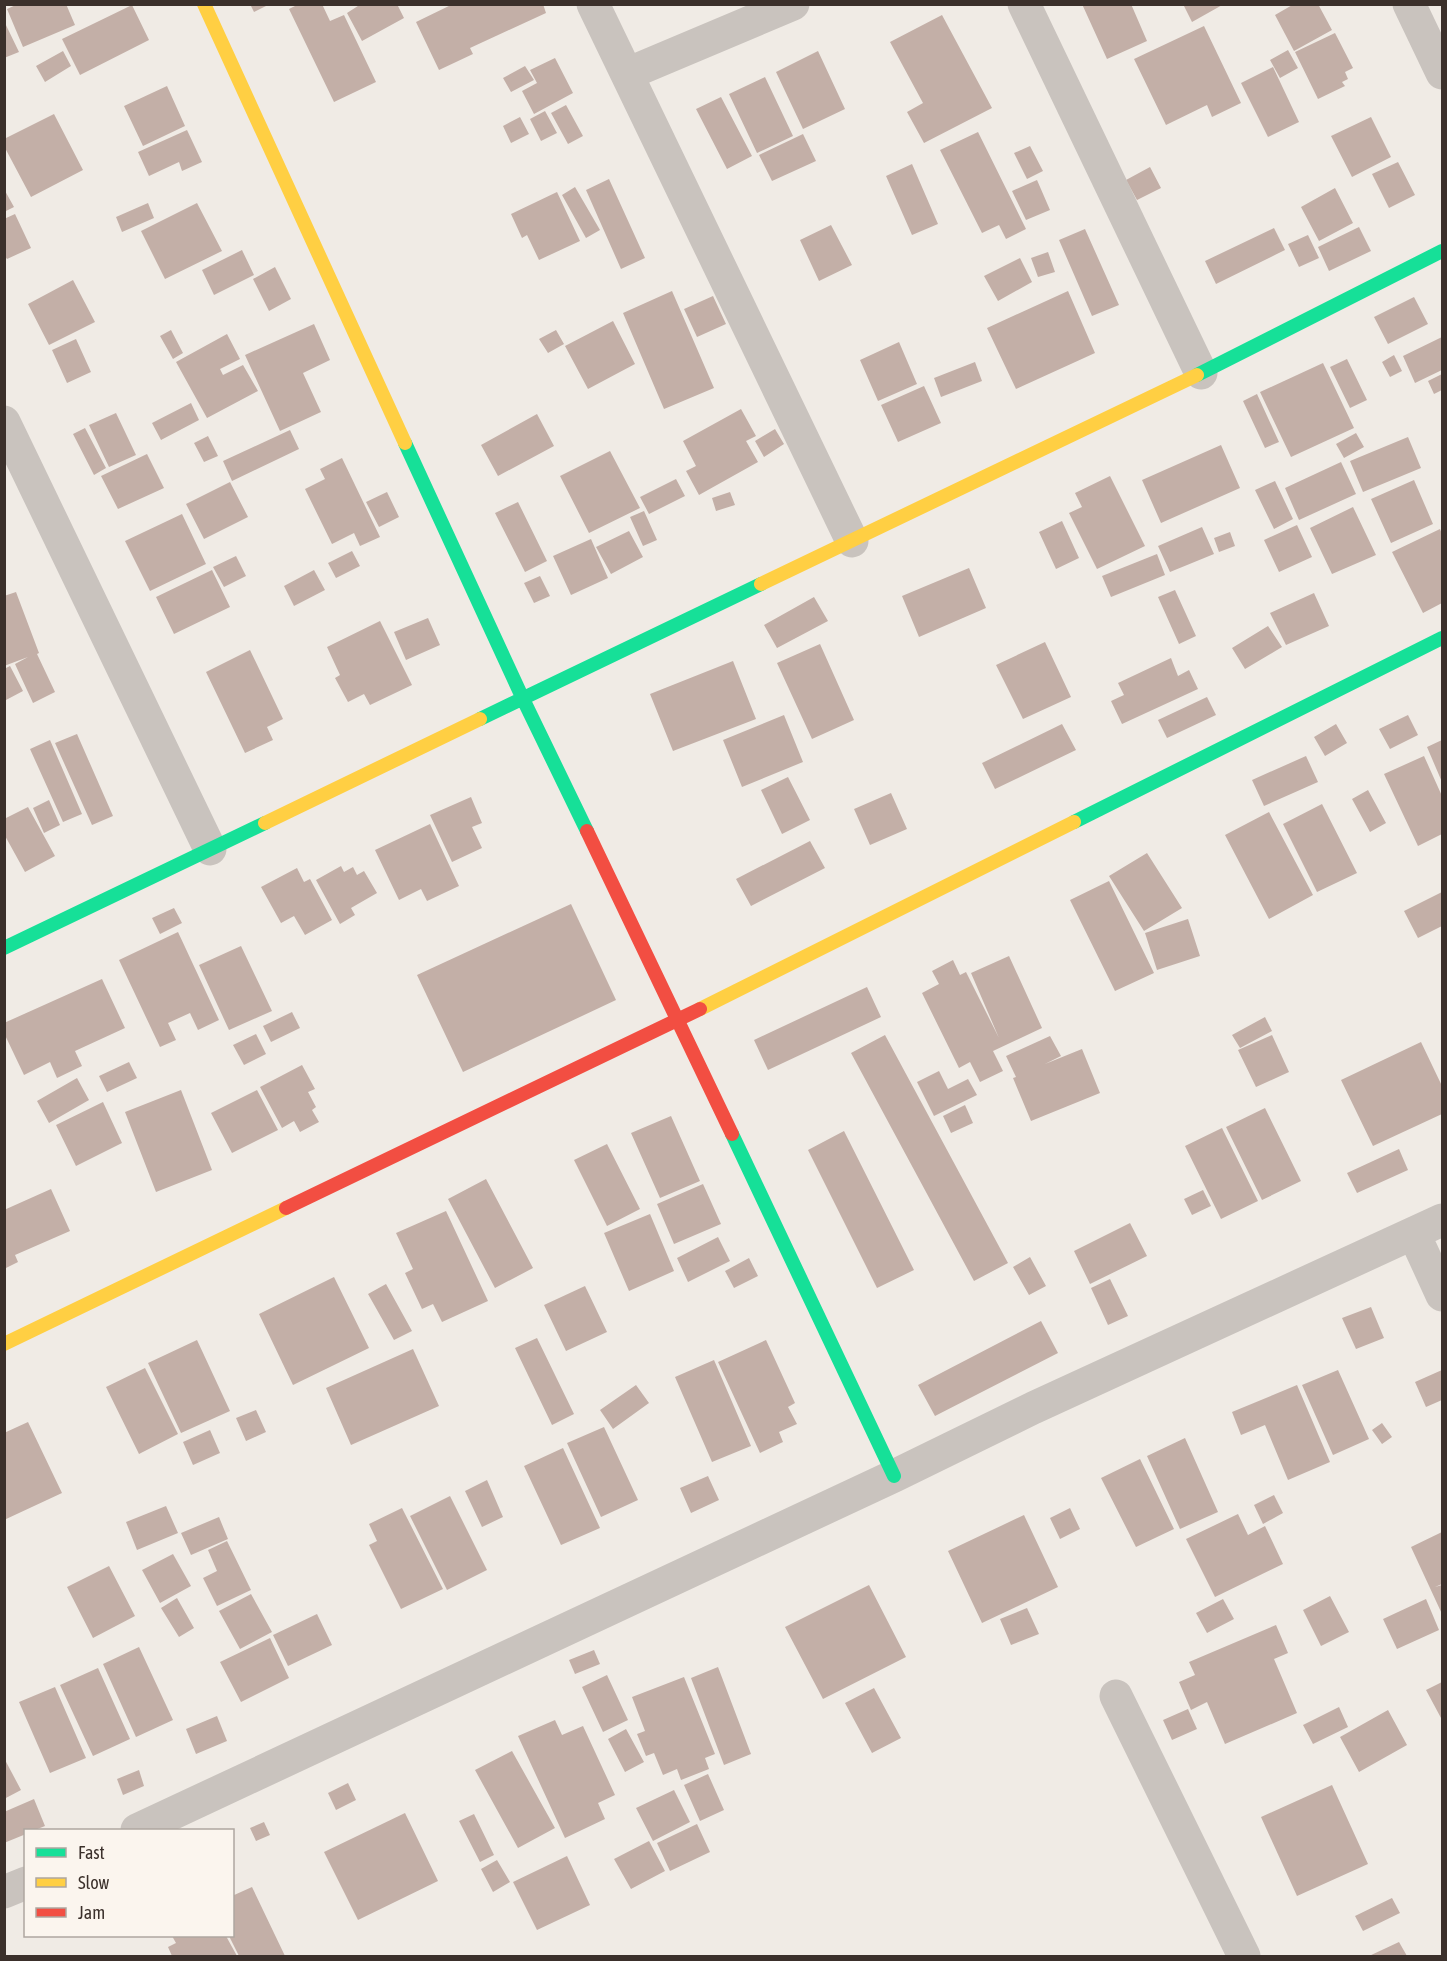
<svg xmlns="http://www.w3.org/2000/svg" width="1447" height="1961" font-family="'Asap Condensed',sans-serif">
  <rect width="100%" height="100%" fill="#f0ebe5"/>
  <path fill="#c3afa7" d="M 18,4 L 66,4 L 75,25 L 23,47 L 7,9 Z
    M 250,4 L 270,4 L 254,12 Z
    M 299,4 L 322,4 L 330,21 L 344,15 L 376,82 L 334,102 L 289,9 Z
    M 361,4 L 397,4 L 404,18 L 362,41 L 347,13 Z
    M 453,4 L 543,4 L 546,13 L 470,48 L 473,54 L 439,70 L 416,22 Z
    M 1082,4 L 1131,4 L 1147,41 L 1107,59 Z
    M 1183,4 L 1224,4 L 1192,22 Z
    M 1294,4 L 1318,4 L 1332,30 L 1294,51 L 1275,15 Z
    M 132,5 L 149,40 L 80,75 L 62,39 Z
    M 942,15 L 992,108 L 924,143 L 907,112 L 923,103 L 890,42 Z
    M 4,21 L 19,52 L 4,58 Z
    M 1204,26 L 1241,103 L 1212,117 L 1207,105 L 1166,125 L 1134,59 Z
    M 1335,33 L 1353,68 L 1345,72 L 1348,79 L 1342,82 L 1345,86 L 1318,99 L 1295,52 Z
    M 1288,50 L 1298,68 L 1280,78 L 1270,60 Z
    M 63,51 L 71,66 L 45,82 L 36,66 Z
    M 818,51 L 845,109 L 803,129 L 776,72 Z
    M 555,58 L 573,93 L 534,114 L 522,91 L 537,83 L 530,70 Z
    M 525,66 L 534,80 L 511,92 L 503,78 Z
    M 1273,67 L 1299,122 L 1268,137 L 1241,83 Z
    M 765,77 L 793,136 L 757,153 L 729,94 Z
    M 167,86 L 185,126 L 143,146 L 124,106 Z
    M 721,97 L 752,156 L 727,169 L 696,109 Z
    M 566,105 L 583,136 L 568,144 L 551,113 Z
    M 545,111 L 557,133 L 541,141 L 530,119 Z
    M 54,114 L 83,170 L 31,197 L 4,146 L 4,139 Z
    M 520,117 L 529,134 L 511,143 L 503,126 Z
    M 1371,117 L 1391,157 L 1352,177 L 1331,136 Z
    M 187,130 L 202,162 L 182,171 L 179,162 L 149,176 L 138,152 Z
    M 978,132 L 1026,229 L 1006,239 L 999,225 L 982,233 L 940,150 Z
    M 803,134 L 816,161 L 772,181 L 759,155 Z
    M 1030,146 L 1043,171 L 1027,179 L 1014,153 Z
    M 1398,162 L 1415,195 L 1389,208 L 1372,174 Z
    M 912,164 L 938,224 L 912,235 L 886,176 Z
    M 1150,167 L 1161,188 L 1137,200 L 1126,180 Z
    M 609,179 L 645,258 L 621,269 L 586,190 Z
    M 1037,180 L 1050,210 L 1026,220 L 1012,191 Z
    M 575,187 L 600,230 L 586,238 L 562,195 Z
    M 1335,188 L 1353,223 L 1319,241 L 1301,207 Z
    M 4,189 L 14,207 L 4,212 Z
    M 557,192 L 580,241 L 539,260 L 527,235 L 522,238 L 511,214 Z
    M 148,203 L 154,218 L 122,232 L 116,217 Z
    M 197,203 L 222,251 L 165,279 L 141,231 Z
    M 15,214 L 31,248 L 7,259 L 4,255 L 4,219 Z
    M 831,225 L 852,265 L 819,281 L 800,240 Z
    M 1359,227 L 1371,251 L 1329,271 L 1318,247 Z
    M 1274,228 L 1285,250 L 1216,284 L 1205,261 Z
    M 1085,229 L 1119,305 L 1092,316 L 1059,240 Z
    M 1308,235 L 1319,258 L 1299,267 L 1288,244 Z
    M 242,250 L 254,275 L 214,295 L 202,270 Z
    M 1048,252 L 1055,272 L 1038,277 L 1031,258 Z
    M 1020,258 L 1032,282 L 998,301 L 984,276 Z
    M 275,267 L 291,299 L 269,311 L 253,279 Z
    M 73,280 L 95,322 L 49,345 L 28,304 Z
    M 672,291 L 714,388 L 664,409 L 623,313 Z
    M 1068,291 L 1095,353 L 1016,389 L 987,328 Z
    M 713,296 L 726,324 L 697,337 L 684,309 Z
    M 1414,297 L 1428,324 L 1388,344 L 1374,317 Z
    M 613,321 L 635,364 L 588,389 L 565,346 Z
    M 314,324 L 330,360 L 303,373 L 321,412 L 280,431 L 245,355 Z
    M 171,330 L 183,353 L 173,359 L 160,336 Z
    M 556,330 L 564,344 L 548,353 L 539,339 Z
    M 227,334 L 240,359 L 220,369 L 223,375 L 243,365 L 258,391 L 207,418 L 176,362 Z
    M 1442,337 L 1442,370 L 1415,383 L 1403,356 Z
    M 76,339 L 91,372 L 67,383 L 52,350 Z
    M 899,342 L 917,384 L 878,401 L 860,360 Z
    M 1394,355 L 1402,371 L 1390,377 L 1382,362 Z
    M 1347,359 L 1367,400 L 1350,408 L 1330,367 Z
    M 975,362 L 982,381 L 941,397 L 934,378 Z
    M 1323,363 L 1354,428 L 1291,457 L 1260,392 Z
    M 1442,374 L 1442,390 L 1434,394 L 1428,381 Z
    M 924,386 L 941,423 L 898,442 L 881,405 Z
    M 1257,394 L 1279,442 L 1265,448 L 1243,401 Z
    M 191,403 L 199,420 L 161,440 L 152,423 Z
    M 741,409 L 756,436 L 746,441 L 758,462 L 699,495 L 686,471 L 696,466 L 683,441 Z
    M 116,413 L 136,455 L 109,467 L 89,425 Z
    M 537,414 L 554,446 L 498,476 L 481,445 Z
    M 85,428 L 106,468 L 94,475 L 73,434 Z
    M 775,429 L 784,444 L 764,457 L 755,441 Z
    M 290,430 L 299,449 L 232,481 L 223,461 Z
    M 1356,433 L 1364,447 L 1344,458 L 1336,444 Z
    M 208,436 L 218,456 L 204,462 L 194,443 Z
    M 1408,437 L 1421,468 L 1363,492 L 1350,461 Z
    M 1221,445 L 1240,488 L 1161,523 L 1142,480 Z
    M 610,451 L 640,508 L 589,533 L 560,476 Z
    M 147,454 L 164,488 L 118,509 L 101,476 Z
    M 342,458 L 380,537 L 360,546 L 354,533 L 332,544 L 305,489 L 325,479 L 320,469 Z
    M 1341,462 L 1356,494 L 1299,520 L 1285,488 Z
    M 1110,476 L 1145,546 L 1097,569 L 1069,513 L 1082,507 L 1075,493 Z
    M 676,479 L 685,496 L 649,514 L 640,497 Z
    M 1414,480 L 1433,524 L 1391,543 L 1371,499 Z
    M 1275,481 L 1293,519 L 1274,529 L 1255,490 Z
    M 230,482 L 248,517 L 204,539 L 186,504 Z
    M 387,492 L 399,517 L 379,527 L 366,502 Z
    M 730,492 L 735,505 L 716,511 L 712,498 Z
    M 518,502 L 547,561 L 525,572 L 495,513 Z
    M 1353,507 L 1376,555 L 1332,574 L 1310,528 Z
    M 644,511 L 657,540 L 643,546 L 630,517 Z
    M 182,514 L 206,564 L 150,591 L 125,541 Z
    M 1062,521 L 1079,558 L 1056,569 L 1039,532 Z
    M 1297,525 L 1312,557 L 1279,572 L 1264,540 Z
    M 1202,527 L 1214,554 L 1170,572 L 1158,546 Z
    M 1440,529 L 1442,534 L 1442,603 L 1423,613 L 1392,552 Z
    M 629,531 L 643,557 L 611,574 L 596,547 Z
    M 1230,532 L 1235,546 L 1219,552 L 1214,538 Z
    M 591,539 L 608,578 L 571,595 L 553,556 Z
    M 352,551 L 360,566 L 336,578 L 328,563 Z
    M 1157,554 L 1165,575 L 1111,597 L 1102,576 Z
    M 236,556 L 246,576 L 224,587 L 213,567 Z
    M 969,568 L 986,608 L 919,637 L 902,596 Z
    M 212,570 L 230,607 L 174,634 L 156,597 Z
    M 314,570 L 325,590 L 294,606 L 284,586 Z
    M 540,576 L 550,596 L 534,603 L 524,583 Z
    M 1175,590 L 1196,636 L 1179,644 L 1158,597 Z
    M 16,592 L 39,653 L 37,654 L 55,692 L 33,703 L 15,664 L 28,657 L 4,666 L 4,596 Z
    M 1314,593 L 1329,626 L 1286,645 L 1270,613 Z
    M 814,597 L 828,621 L 777,648 L 764,625 Z
    M 428,618 L 440,645 L 406,660 L 394,632 Z
    M 380,621 L 412,685 L 370,705 L 364,694 L 348,702 L 335,678 L 340,675 L 327,647 Z
    M 1268,626 L 1282,647 L 1245,669 L 1232,648 Z
    M 1045,642 L 1071,697 L 1023,719 L 996,665 Z
    M 820,644 L 854,720 L 812,739 L 777,663 Z
    M 250,650 L 283,719 L 267,727 L 273,740 L 245,753 L 206,672 Z
    M 1171,658 L 1178,676 L 1189,670 L 1198,689 L 1122,724 L 1111,701 L 1124,695 L 1118,683 Z
    M 733,661 L 756,719 L 673,751 L 650,694 Z
    M 10,666 L 23,691 L 6,700 L 4,669 Z
    M 1207,697 L 1216,715 L 1167,738 L 1158,720 Z
    M 784,715 L 803,762 L 742,787 L 723,740 Z
    M 1408,715 L 1418,735 L 1390,749 L 1379,729 Z
    M 1062,724 L 1076,750 L 995,789 L 982,763 Z
    M 1336,724 L 1347,743 L 1325,756 L 1314,737 Z
    M 77,734 L 113,816 L 92,825 L 55,743 Z
    M 50,740 L 82,814 L 63,822 L 30,749 Z
    M 1442,740 L 1442,782 L 1427,747 Z
    M 1306,756 L 1318,782 L 1264,806 L 1252,780 Z
    M 1424,756 L 1442,796 L 1442,834 L 1418,846 L 1384,774 Z
    M 788,777 L 810,820 L 782,834 L 761,790 Z
    M 1368,790 L 1386,823 L 1370,832 L 1352,799 Z
    M 891,793 L 907,829 L 870,845 L 854,809 Z
    M 471,797 L 482,823 L 472,827 L 482,848 L 452,862 L 430,815 Z
    M 49,800 L 60,825 L 44,833 L 33,808 Z
    M 1322,804 L 1357,873 L 1317,892 L 1283,824 Z
    M 28,807 L 55,856 L 25,872 L 4,834 L 4,819 Z
    M 1269,812 L 1313,895 L 1269,919 L 1225,835 Z
    M 430,824 L 459,886 L 427,901 L 421,889 L 399,900 L 375,850 Z
    M 810,841 L 825,868 L 751,906 L 736,879 Z
    M 1147,853 L 1182,908 L 1144,931 L 1109,876 Z
    M 341,866 L 344,872 L 353,867 L 357,875 L 364,871 L 377,893 L 351,908 L 355,915 L 340,924 L 316,880 Z
    M 297,868 L 304,882 L 310,879 L 332,920 L 305,935 L 294,916 L 281,923 L 261,887 Z
    M 1109,881 L 1154,973 L 1115,991 L 1070,900 Z
    M 1442,892 L 1442,926 L 1418,938 L 1404,911 Z
    M 571,904 L 616,1000 L 463,1072 L 417,975 Z
    M 174,908 L 182,923 L 160,934 L 152,918 Z
    M 1188,919 L 1200,956 L 1157,970 L 1145,933 Z
    M 178,932 L 219,1020 L 198,1030 L 190,1013 L 168,1023 L 176,1040 L 160,1047 L 119,960 Z
    M 241,946 L 272,1011 L 229,1030 L 199,965 Z
    M 1009,956 L 1042,1028 L 993,1051 L 1003,1071 L 980,1082 L 970,1062 L 959,1068 L 922,993 L 939,984 L 932,971 L 953,960 L 960,975 L 966,972 L 999,1038 L 971,973 Z
    M 102,979 L 125,1028 L 75,1051 L 82,1066 L 57,1078 L 50,1062 L 24,1075 L 4,1033 L 4,1023 Z
    M 867,987 L 881,1017 L 768,1070 L 754,1040 Z
    M 292,1012 L 300,1028 L 271,1042 L 263,1026 Z
    M 1265,1017 L 1272,1031 L 1240,1048 L 1232,1035 Z
    M 256,1034 L 266,1054 L 244,1065 L 233,1045 Z
    M 885,1035 L 1008,1263 L 974,1281 L 851,1053 Z
    M 1272,1035 L 1289,1072 L 1256,1087 L 1238,1050 Z
    M 1050,1036 L 1061,1056 L 1045,1064 L 1082,1049 L 1100,1093 L 1031,1121 L 1013,1078 L 1016,1077 L 1006,1056 Z
    M 1421,1042 L 1442,1086 L 1442,1114 L 1373,1146 L 1341,1080 Z
    M 129,1062 L 137,1078 L 107,1092 L 99,1076 Z
    M 302,1065 L 315,1089 L 308,1092 L 316,1107 L 312,1110 L 319,1122 L 300,1132 L 294,1121 L 282,1128 L 260,1087 Z
    M 939,1071 L 948,1089 L 968,1079 L 977,1095 L 934,1116 L 917,1082 Z
    M 77,1078 L 89,1100 L 49,1123 L 37,1101 Z
    M 181,1090 L 212,1170 L 156,1192 L 125,1112 Z
    M 257,1090 L 278,1130 L 232,1153 L 211,1113 Z
    M 103,1102 L 122,1143 L 76,1166 L 56,1125 Z
    M 965,1105 L 973,1123 L 951,1133 L 943,1116 Z
    M 1265,1108 L 1301,1181 L 1262,1200 L 1226,1127 Z
    M 671,1116 L 700,1181 L 660,1198 L 631,1133 Z
    M 1222,1128 L 1258,1201 L 1221,1219 L 1185,1146 Z
    M 844,1131 L 914,1270 L 877,1288 L 808,1150 Z
    M 607,1144 L 640,1209 L 607,1226 L 574,1160 Z
    M 1399,1149 L 1408,1170 L 1357,1193 L 1347,1173 Z
    M 486,1179 L 533,1268 L 495,1288 L 448,1199 Z
    M 703,1184 L 721,1224 L 674,1244 L 657,1204 Z
    M 51,1189 L 70,1231 L 15,1255 L 18,1262 L 4,1269 L 4,1210 Z
    M 1203,1190 L 1211,1206 L 1192,1215 L 1184,1199 Z
    M 446,1211 L 488,1301 L 442,1322 L 433,1304 L 422,1309 L 405,1273 L 413,1269 L 396,1233 Z
    M 650,1214 L 674,1271 L 629,1291 L 604,1233 Z
    M 1130,1223 L 1147,1256 L 1090,1284 L 1074,1251 Z
    M 718,1237 L 730,1261 L 688,1282 L 677,1258 Z
    M 1030,1257 L 1046,1286 L 1029,1295 L 1013,1267 Z
    M 749,1258 L 758,1276 L 734,1288 L 725,1271 Z
    M 334,1277 L 369,1348 L 293,1385 L 259,1314 Z
    M 1110,1279 L 1128,1316 L 1108,1325 L 1091,1288 Z
    M 386,1284 L 412,1331 L 394,1340 L 368,1294 Z
    M 585,1286 L 607,1332 L 566,1351 L 544,1305 Z
    M 1371,1307 L 1384,1338 L 1356,1349 L 1342,1318 Z
    M 1041,1321 L 1058,1353 L 935,1416 L 918,1385 Z
    M 537,1338 L 574,1414 L 552,1425 L 515,1348 Z
    M 197,1340 L 230,1411 L 181,1433 L 148,1363 Z
    M 766,1340 L 795,1403 L 788,1407 L 797,1424 L 779,1432 L 783,1442 L 760,1453 L 718,1362 Z
    M 413,1349 L 439,1406 L 351,1445 L 326,1388 Z
    M 714,1360 L 751,1446 L 712,1462 L 675,1377 Z
    M 145,1368 L 178,1434 L 139,1454 L 106,1387 Z
    M 1338,1370 L 1369,1439 L 1333,1455 L 1302,1385 Z
    M 1442,1370 L 1442,1400 L 1426,1407 L 1415,1382 Z
    M 636,1385 L 649,1403 L 613,1429 L 600,1410 Z
    M 1297,1385 L 1330,1462 L 1288,1480 L 1265,1425 L 1241,1435 L 1232,1412 Z
    M 256,1410 L 266,1432 L 246,1441 L 236,1418 Z
    M 28,1422 L 62,1493 L 4,1520 L 4,1433 Z
    M 1382,1423 L 1392,1437 L 1382,1444 L 1372,1430 Z
    M 604,1427 L 638,1500 L 601,1517 L 567,1443 Z
    M 210,1430 L 220,1453 L 193,1465 L 183,1442 Z
    M 1185,1438 L 1218,1512 L 1180,1529 L 1147,1456 Z
    M 563,1448 L 600,1528 L 561,1545 L 524,1466 Z
    M 1140,1459 L 1174,1529 L 1136,1547 L 1101,1478 Z
    M 708,1476 L 719,1500 L 691,1513 L 680,1488 Z
    M 487,1480 L 503,1517 L 482,1527 L 465,1491 Z
    M 1274,1495 L 1283,1513 L 1263,1524 L 1254,1505 Z
    M 450,1496 L 487,1570 L 447,1590 L 410,1516 Z
    M 166,1506 L 178,1533 L 137,1550 L 126,1522 Z
    M 402,1508 L 443,1589 L 401,1609 L 369,1545 L 377,1541 L 369,1524 Z
    M 1070,1508 L 1080,1529 L 1060,1539 L 1050,1518 Z
    M 1238,1514 L 1248,1535 L 1265,1526 L 1283,1564 L 1215,1597 L 1186,1539 Z
    M 1024,1515 L 1058,1587 L 982,1623 L 948,1551 Z
    M 219,1517 L 228,1539 L 191,1555 L 181,1533 Z
    M 1442,1532 L 1442,1584 L 1435,1587 L 1442,1585 L 1442,1614 L 1411,1547 Z
    M 227,1541 L 251,1590 L 217,1606 L 203,1578 L 217,1571 L 208,1550 Z
    M 173,1554 L 191,1586 L 160,1603 L 142,1570 Z
    M 109,1566 L 135,1616 L 93,1638 L 67,1587 Z
    M 869,1585 L 906,1657 L 823,1699 L 785,1627 Z
    M 251,1594 L 272,1632 L 240,1649 L 219,1611 Z
    M 1330,1596 L 1349,1632 L 1321,1646 L 1303,1610 Z
    M 177,1598 L 194,1628 L 179,1637 L 161,1608 Z
    M 1223,1599 L 1234,1619 L 1207,1633 L 1196,1613 Z
    M 1426,1599 L 1439,1630 L 1397,1649 L 1383,1619 Z
    M 1027,1608 L 1039,1634 L 1011,1645 L 1000,1619 Z
    M 317,1614 L 332,1645 L 288,1666 L 273,1635 Z
    M 1276,1625 L 1288,1653 L 1274,1659 L 1297,1713 L 1225,1744 L 1207,1702 L 1191,1710 L 1179,1682 L 1195,1675 L 1189,1662 Z
    M 270,1638 L 289,1678 L 241,1702 L 220,1662 Z
    M 139,1647 L 173,1720 L 136,1737 L 103,1664 Z
    M 594,1650 L 600,1664 L 575,1674 L 569,1660 Z
    M 718,1667 L 751,1754 L 724,1765 L 691,1678 Z
    M 98,1668 L 130,1739 L 93,1756 L 60,1685 Z
    M 607,1675 L 628,1720 L 603,1732 L 582,1687 Z
    M 684,1677 L 715,1754 L 705,1758 L 709,1769 L 681,1780 L 677,1769 L 663,1775 L 654,1753 L 646,1756 L 637,1734 L 645,1731 L 632,1697 Z
    M 1442,1682 L 1442,1717 L 1441,1718 L 1426,1690 Z
    M 55,1687 L 86,1758 L 50,1773 L 19,1702 Z
    M 874,1688 L 901,1738 L 872,1753 L 845,1703 Z
    M 1339,1707 L 1348,1727 L 1313,1744 L 1303,1725 Z
    M 1188,1709 L 1197,1729 L 1172,1740 L 1163,1720 Z
    M 1388,1710 L 1407,1745 L 1359,1772 L 1340,1737 Z
    M 217,1716 L 227,1741 L 196,1754 L 186,1729 Z
    M 555,1720 L 562,1735 L 583,1726 L 615,1795 L 598,1803 L 605,1819 L 565,1838 L 518,1736 Z
    M 626,1729 L 644,1762 L 625,1772 L 608,1739 Z
    M 512,1751 L 555,1828 L 518,1848 L 475,1770 Z
    M 4,1758 L 21,1790 L 4,1799 Z
    M 139,1770 L 144,1786 L 123,1795 L 117,1779 Z
    M 708,1774 L 724,1810 L 700,1821 L 684,1785 Z
    M 348,1783 L 356,1800 L 336,1810 L 328,1793 Z
    M 1332,1785 L 1368,1864 L 1297,1896 L 1261,1817 Z
    M 674,1790 L 690,1822 L 653,1841 L 636,1808 Z
    M 34,1799 L 45,1826 L 35,1830 L 26,1830 L 26,1834 L 4,1843 L 4,1812 Z
    M 405,1813 L 438,1881 L 358,1920 L 324,1852 Z
    M 474,1814 L 494,1855 L 480,1862 L 459,1821 Z
    M 264,1822 L 270,1835 L 256,1841 L 250,1828 Z
    M 697,1824 L 710,1852 L 670,1871 L 657,1843 Z
    M 649,1841 L 665,1871 L 631,1889 L 614,1859 Z
    M 567,1856 L 590,1905 L 537,1930 L 513,1882 Z
    M 497,1860 L 510,1882 L 493,1892 L 481,1869 Z
    M 252,1887 L 285,1956 L 239,1956 L 229,1936 L 232,1936 L 232,1896 Z
    M 1392,1898 L 1400,1913 L 1363,1931 L 1355,1916 Z
    M 172,1936 L 226,1936 L 237,1956 L 172,1956 L 168,1947 L 176,1943 Z
    M 1399,1942 L 1407,1956 L 1369,1956 Z"/>
  <g fill="none" stroke-linecap="round" stroke-linejoin="round">
    <path stroke="#c9c3be" stroke-width="33" d="M 593,4 L 852,541
      M 1024,4 L 1201,373
      M 1409,4 L 1442,73
      M 627,74 L 793,4
      M 4,422 L 210,849
      M 1414,1234 L 1442,1295
      M 1116,1696 L 1244,1956
      M 137,1830 L 894,1476 L 1033,1408 L 1442,1220
      M 4,1892 L 26,1883"/>
    <path stroke="#16e098" stroke-width="14" d="M 1197,375 L 1442,251
      M 405,443 L 523,699 L 587,831
      M 480,719 L 761,584
      M 1074,822 L 1442,638
      M 4,948 L 265,823
      M 732,1134 L 894,1476"/>
    <path stroke="#ffcf43" stroke-width="14" d="M 204,4 L 405,443
      M 761,584 L 1197,375
      M 265,823 L 480,719
      M 700,1009 L 1074,822
      M 4,1344 L 286,1208"/>
    <path stroke="#f24e42" stroke-width="14" d="M 587,831 L 732,1134
      M 286,1208 L 700,1009"/>
  </g>
  <rect width="1447" height="1961" fill="none" stroke="#3b302b" stroke-width="12"/>
  <rect x="24" y="1829" width="210" height="108" fill="#fbf5ee" stroke="#aea6a0" stroke-width="1.5"/>
  <rect x="36" y="1848" width="30" height="9" fill="#16e098" stroke="#aea6a0" stroke-width="1.5"/>
  <text x="78" y="1859" font-size="18" fill="#3b302b">Fast</text>
  <rect x="36" y="1878" width="30" height="9" fill="#ffcf43" stroke="#aea6a0" stroke-width="1.5"/>
  <text x="78" y="1889" font-size="18" fill="#3b302b">Slow</text>
  <rect x="36" y="1908" width="30" height="9" fill="#f24e42" stroke="#aea6a0" stroke-width="1.5"/>
  <text x="78" y="1919" font-size="18" fill="#3b302b">Jam</text>
</svg>
